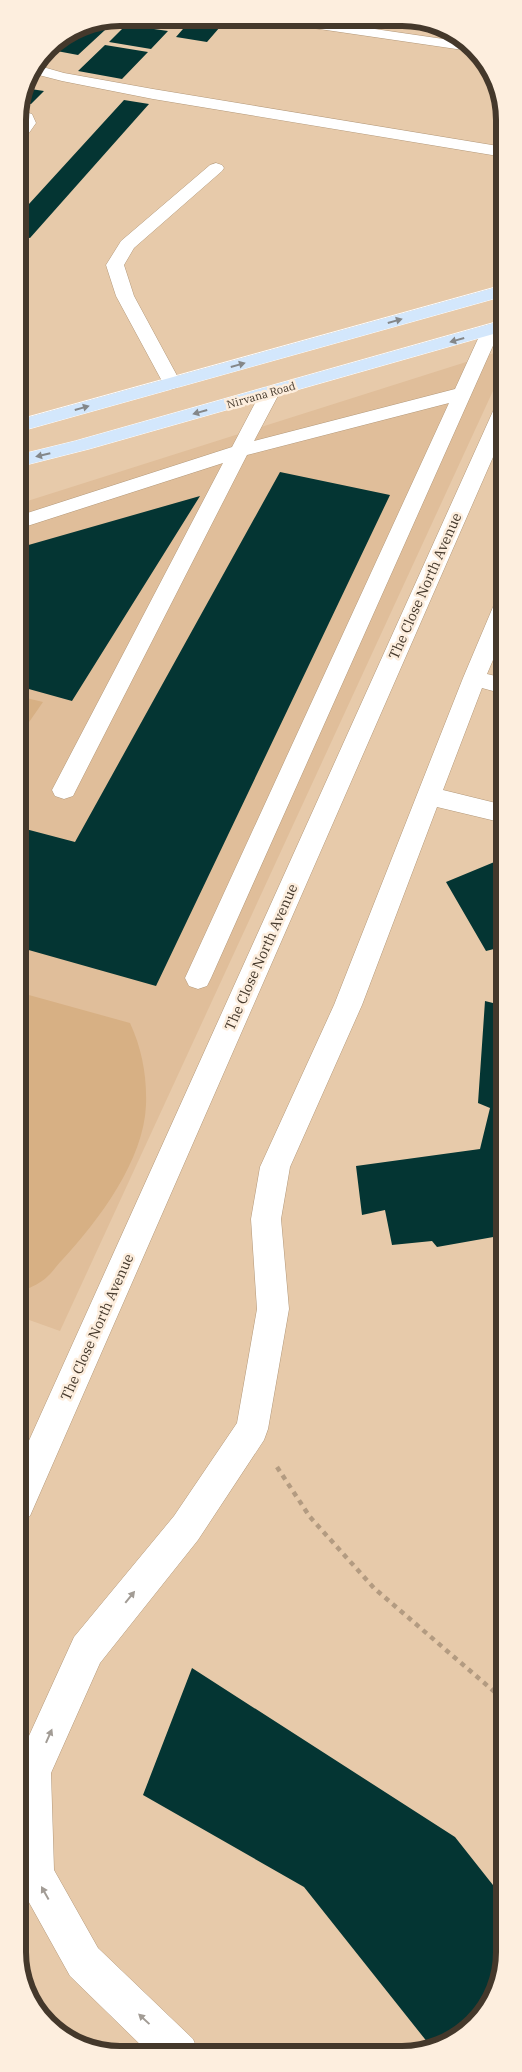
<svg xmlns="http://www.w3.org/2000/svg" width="522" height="2072" font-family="'IBM Plex Serif',serif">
  <rect width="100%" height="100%" fill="#e7caaa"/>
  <path fill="#e0be9a" d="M 504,350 L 504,367 L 60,1331 L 18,1316 L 18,504 Z"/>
  <path fill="#d7b084" d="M 18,696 L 43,702 L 18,738 Z
    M 18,992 L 130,1023 C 142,1049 147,1076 146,1105 C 144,1160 99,1220 63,1259 C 56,1266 50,1276 42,1281 C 35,1286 26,1289 18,1293 Z"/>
  <path fill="#043533" d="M 118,18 L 78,55 L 46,49 L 81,25 Z
    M 189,22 L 220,27 L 207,42 L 176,37 Z
    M 126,25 L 168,31 L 151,49 L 109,42 Z
    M 105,45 L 148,52 L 122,79 L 78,71 Z
    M 24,88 L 44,91 L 31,104 L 20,103 Z
    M 124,100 L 149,104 L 30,238 L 18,236 L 18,216 Z
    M 280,472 L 390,495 L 156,986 L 18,947 L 18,827 L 75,842 Z
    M 200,496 L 72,701 L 18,686 L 18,548 Z
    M 504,858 L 504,1244 L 499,1236 L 437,1247 L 432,1241 L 392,1245 L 385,1210 L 362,1215 L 356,1166 L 480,1149 L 490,1108 L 478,1103 L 485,1001 L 493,1003 L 500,973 L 494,949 L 486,951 L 446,882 Z
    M 192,1668 L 455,1837 L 504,1899 L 504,1958 L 479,2020 L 453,2041 L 432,2048 L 304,1887 L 143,1795 Z"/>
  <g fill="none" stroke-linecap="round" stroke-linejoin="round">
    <defs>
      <path id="minor" d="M 287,19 L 306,19 L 464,42 L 475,48 L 477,52 L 292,25 L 287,24 L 285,21 Z
        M 36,65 L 64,73 L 153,89 L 504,147 L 504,157 L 153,99 L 62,81 L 31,73 Z
        M 19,110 L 32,114 L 36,123 L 24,140 L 18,142 C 17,134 20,127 20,120 L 18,119 Z
        M 216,163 L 222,165 L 224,168 L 222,171 L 134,248 L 124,265 L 134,296 L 181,383 L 179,387 L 172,389 L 165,387 L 163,383 L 116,296 L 106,265 L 121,241 L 210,165 Z
        M 491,325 L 497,326 L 500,330 L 211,978 L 207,986 L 198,989 L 189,986 L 185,978 L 449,403 L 247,455 L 76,790 L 73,796 L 64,799 L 55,796 L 52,790 L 223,463 L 18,529 L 18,516 L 232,447 L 263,388 L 270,386 L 277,388 L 280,392 L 254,441 L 455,389 L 482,330 L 485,326 Z
        M 504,403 L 504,432 L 30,1516 L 18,1521 L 18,1465 L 494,409 L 497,405 Z
        M 504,600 L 504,634 L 487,674 L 504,678 L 504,694 L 482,688 L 443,790 L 504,805 L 504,823 L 437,807 L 362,1005 L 290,1167 L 281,1219 L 289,1309 L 268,1429 L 264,1440 L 198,1540 L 100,1663 L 51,1773 L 54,1870 L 98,1948 L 193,2039 L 199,2053 L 149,2053 L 70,1976 L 21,1888 L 18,1880 L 18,1760 L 74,1637 L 174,1516 L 237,1423 L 257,1309 L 251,1219 L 260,1167 L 334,1005 L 463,678 L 493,607 L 496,602 Z"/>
      <path id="major" d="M 504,285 L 504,296 L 18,432 L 18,420 Z
        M 504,320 L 504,331 L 89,449 L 18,467 L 18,455 L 75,441 Z"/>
    </defs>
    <use href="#minor" stroke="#b39879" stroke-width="1"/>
    <use href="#major" stroke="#fff" stroke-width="1"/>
    <path stroke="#b39b81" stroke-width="4.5" stroke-dasharray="5 5" stroke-linecap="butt" d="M 277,1467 L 310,1517 L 374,1588 L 504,1700"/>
    <use href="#minor" fill="#fff" fill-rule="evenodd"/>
    <use href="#major" fill="#d3e7fc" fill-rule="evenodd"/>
  </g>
  <defs><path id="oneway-solid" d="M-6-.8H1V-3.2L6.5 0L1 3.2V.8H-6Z" transform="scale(1.25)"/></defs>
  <g fill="#848789">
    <use href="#oneway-solid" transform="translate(395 321) rotate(-16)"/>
    <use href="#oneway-solid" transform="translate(457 340) rotate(164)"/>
    <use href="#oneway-solid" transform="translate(238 365) rotate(-16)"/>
    <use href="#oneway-solid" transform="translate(82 408) rotate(-16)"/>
    <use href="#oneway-solid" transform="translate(200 412) rotate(164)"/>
    <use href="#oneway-solid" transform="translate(43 455) rotate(167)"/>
  </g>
  <g fill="#a29c95">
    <use href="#oneway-solid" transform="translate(130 1597) rotate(-51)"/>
    <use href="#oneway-solid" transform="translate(49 1736) rotate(-66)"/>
    <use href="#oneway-solid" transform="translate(45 1893) rotate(-119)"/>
    <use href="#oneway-solid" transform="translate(144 2019) rotate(-137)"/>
  </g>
  <g text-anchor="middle" stroke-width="5" stroke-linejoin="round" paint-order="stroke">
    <g font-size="11" fill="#44382b" stroke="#fdeede">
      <text transform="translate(261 395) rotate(-16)" y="4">Nirvana Road</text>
    </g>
    <g font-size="14" fill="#44382b" stroke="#fdeede">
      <text transform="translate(425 586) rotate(-66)" y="5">The Close North Avenue</text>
      <text transform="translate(261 957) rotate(-66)" y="5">The Close North Avenue</text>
      <text transform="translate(97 1327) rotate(-66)" y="5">The Close North Avenue</text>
    </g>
  </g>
  <path d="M0 0H522V2072H0ZM120 26H402A94 94 0 0 1 496 120V1952A94 94 0 0 1 402 2046H120A94 94 0 0 1 26 1952V120A94 94 0 0 1 120 26Z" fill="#fdeede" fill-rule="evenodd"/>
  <path fill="none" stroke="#44382b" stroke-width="6" d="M120 26H402A94 94 0 0 1 496 120V1952A94 94 0 0 1 402 2046H120A94 94 0 0 1 26 1952V120A94 94 0 0 1 120 26Z"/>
</svg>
